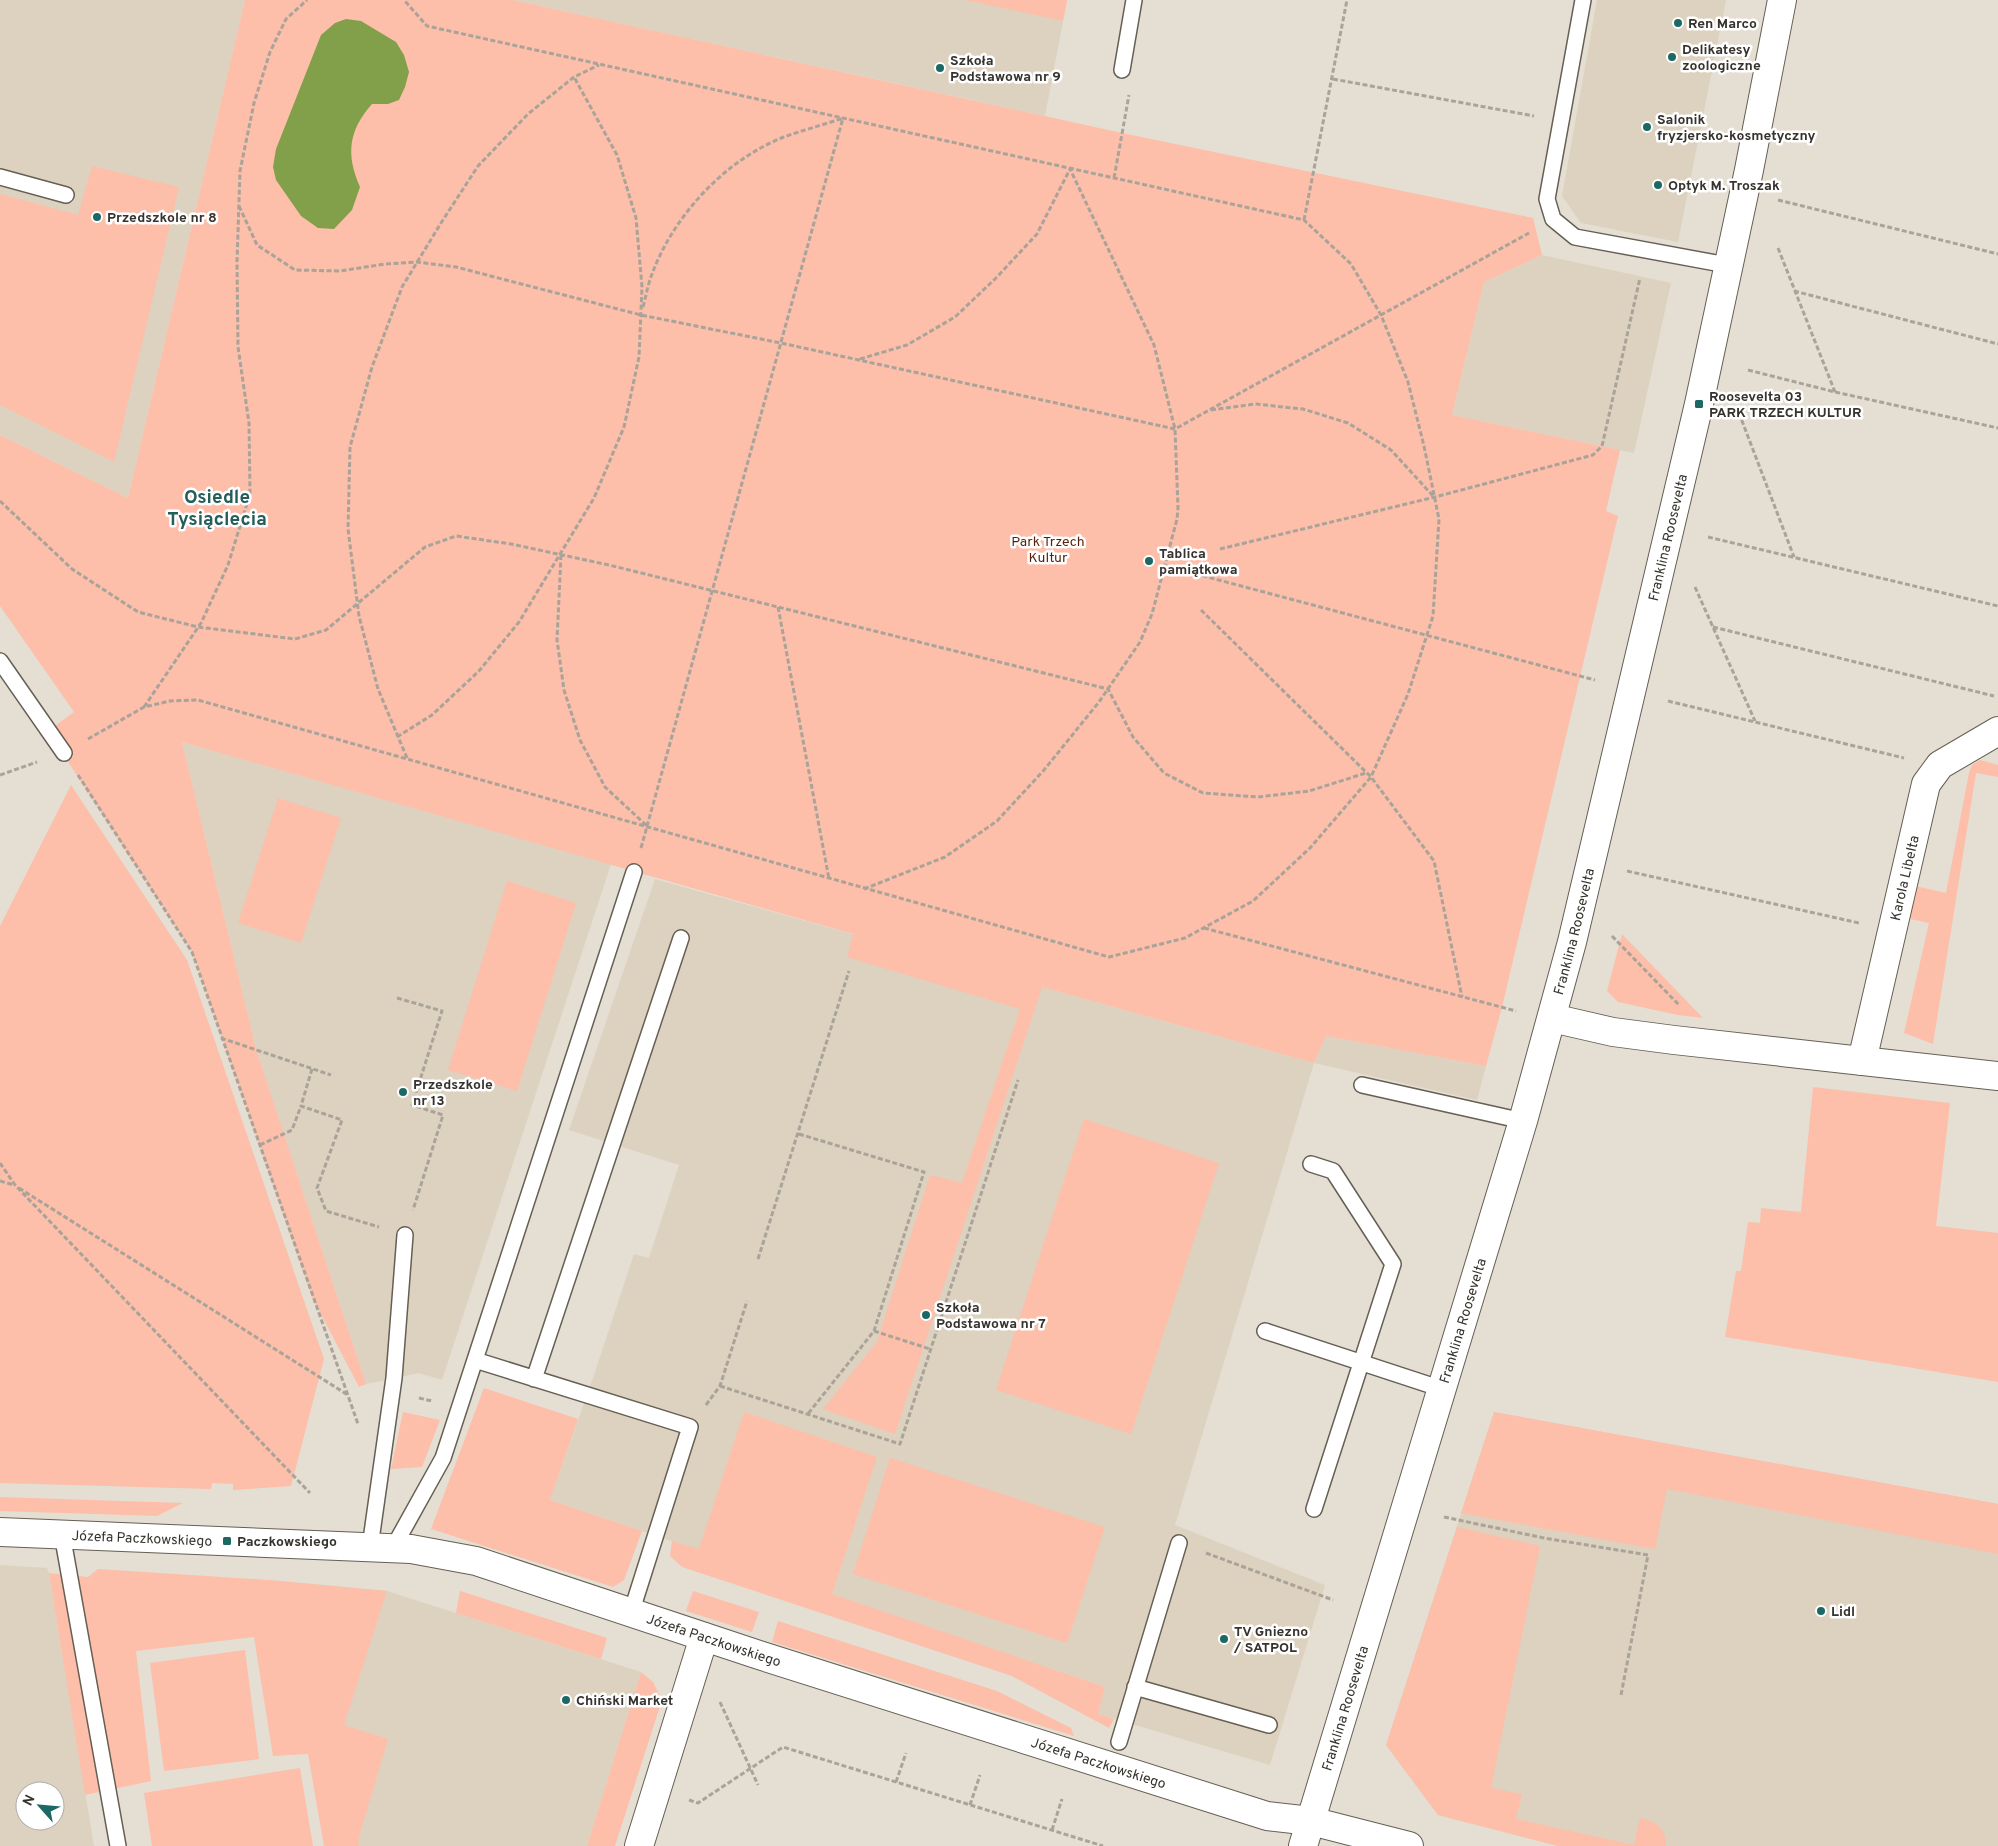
<svg xmlns="http://www.w3.org/2000/svg" width="1998" height="1846" font-family="Overpass,sans-serif">
  <rect width="100%" height="100%" fill="#e5ded2"/>
  <path fill="#ddd2bf" fill-rule="evenodd" d="M 0,0 L 245,0 L 128,498 L 0,435 Z
    M 513,0 L 1067,0 L 1045,116 Z
    M 1597,0 L 1726,0 L 1678,242 L 1581,223 L 1562,196 Z
    M 1542,255 L 1671,283 L 1634,453 L 1452,415 L 1484,282 Z
    M 182,742 L 611,864 L 442,1380 L 419,1373 L 366,1384 L 256,1049 Z
    M 655,879 L 1314,1063 L 1326,1036 L 1486,1066 L 1477,1100 L 1314,1063 L 1175,1525 L 1325,1585 L 1270,1765 L 1098,1714 L 1105,1687 L 550,1500 L 595,1372 L 634,1254 L 649,1258 L 679,1165 L 569,1130 Z
    M 1494,1412 L 1998,1504 L 1998,1846 L 1558,1846 L 1438,1815 L 1386,1745 Z
    M 0,1565 L 47,1568 L 49,1573 L 94,1846 L 0,1846 ZM 25,1791 L 55,1791 L 55,1821 L 25,1821 Z
    M 269,1580 L 387,1591 L 641,1672 L 587,1846 L 359,1846 Z"/>
  <path fill="#fdbeaa" d="M 245,0 L 513,0 L 1122,133 L 1533,218 L 1542,255 L 1484,282 L 1452,415 L 1620,450 L 1606,511 L 1618,516 L 1502,1007 L 1486,1066 L 1326,1036 L 1314,1063 L 1042,987 L 895,1434 L 823,1409 L 877,1342 L 930,1175 L 962,1183 L 1020,1009 L 847,957 L 853,934 L 182,742 L 256,1049 L 366,1384 L 359,1387 L 312,1297 L 192,952 L 48,731 L 74,712 L 0,606 L 0,435 L 128,498 Z
    M 966,0 L 1067,0 L 1063,21 Z
    M 92,166 L 179,187 L 114,462 L 0,405 L 0,194 L 78,215 Z
    M 1980,760 L 1998,765 L 1998,777 L 1976,773 L 1933,1044 L 1904,1033 L 1929,923 L 1906,918 L 1915,886 L 1946,893 L 1969,773 L 1972,765 Z
    M 71,785 L 187,960 L 324,1359 L 291,1486 L 233,1490 L 233,1484 L 212,1483 L 211,1489 L 0,1483 L 0,926 Z
    M 278,798 L 341,818 L 301,943 L 238,923 Z
    M 507,881 L 576,903 L 517,1091 L 448,1070 Z
    M 1622,934 L 1703,1018 L 1678,1015 L 1618,1002 L 1607,991 Z
    M 1813,1087 L 1950,1103 L 1936,1226 L 1998,1233 L 1998,1382 L 1725,1337 L 1736,1271 L 1741,1271 L 1748,1222 L 1760,1223 L 1761,1208 L 1801,1212 Z
    M 1084,1119 L 1219,1163 L 1131,1434 L 996,1390 Z
    M 484,1388 L 578,1419 L 550,1500 L 642,1531 L 624,1580 L 613,1587 L 431,1529 Z
    M 403,1412 L 440,1420 L 422,1467 L 391,1469 Z
    M 744,1412 L 877,1457 L 832,1594 L 1105,1687 L 1098,1714 L 1114,1719 L 1109,1728 L 1012,1676 L 682,1567 L 670,1556 L 672,1541 L 699,1549 Z
    M 1494,1412 L 1998,1504 L 1998,1554 L 1667,1489 L 1655,1549 L 1461,1513 Z
    M 890,1458 L 1105,1527 L 1067,1643 L 853,1574 Z
    M 0,1497 L 183,1503 L 157,1516 L 0,1511 Z
    M 1457,1527 L 1540,1546 L 1491,1788 L 1522,1794 L 1516,1819 L 1634,1845 L 1640,1818 C 1655,1821 1667,1828 1666,1846 L 1558,1846 L 1438,1815 L 1386,1745 Z
    M 98,1569 L 269,1580 L 387,1591 L 344,1725 L 388,1739 L 358,1840 L 359,1846 L 324,1846 L 308,1754 L 273,1756 L 254,1637 L 136,1651 L 151,1781 L 85,1795 L 49,1573 L 88,1577 Z
    M 460,1591 L 607,1638 L 601,1659 L 456,1613 Z
    M 693,1591 L 759,1612 L 752,1632 L 686,1611 Z
    M 778,1621 L 997,1691 L 1071,1728 L 1074,1736 L 772,1642 Z
    M 245,1650 L 259,1759 L 164,1771 L 150,1663 Z
    M 641,1672 L 653,1682 L 662,1700 L 615,1846 L 587,1846 Z
    M 300,1768 L 313,1846 L 152,1846 L 144,1793 Z"/>
  <path fill="#81a049" d="M 346,19 L 361,21 L 396,42 L 404,55 L 409,72 L 405,87 L 399,100 L 388,104 L 372,104 C 348,131 346,155 360,187 L 352,210 L 334,229 L 318,228 L 301,216 L 276,180 L 273,167 L 276,149 L 321,35 L 335,23 Z"/>
  <g fill="none" stroke-linecap="round" stroke-linejoin="round">
    <defs>
      <path id="service" d="M 1583,0 L 1547,199 L 1553,219 L 1575,237 L 1727,265
        M 1122,70 L 1134,0
        M 0,177 L 66,195
        M 0,661 L 64,753
        M 1362,1085 L 1523,1121
        M 1311,1164 L 1333,1171 L 1393,1264 L 1314,1509
        M 1265,1331 L 1442,1389
        M 475,1360 L 690,1427 L 631,1613
        M 534,1379 L 681,938
        M 62,1534 L 118,1846
        M 370,1547 L 394,1378 L 405,1235
        M 393,1548 L 443,1458 L 634,872
        M 1135,1687 L 1269,1725
        M 1119,1742 L 1179,1543"/>
      <g id="minor">
        <path d="M 1552,1018 L 1613,1032 L 1674,1040 L 1998,1076"/>
        <path id="s1" d="M 1862,1061 L 1926,784 L 1940,765 L 1998,731"/>
        <path id="s2" d="M 0,1532 L 411,1549 L 476,1561 L 759,1655 L 1267,1816 L 1311,1821 L 1409,1846"/>
        <path d="M 639,1846 L 704,1637"/>
      </g>
      <g id="tertiary">
        <path id="s3" d="M 1303,1846 L 1523,1121 L 1572,942 L 1699,404 L 1749,170 L 1782,0"/>
      </g>
    </defs>
    <use href="#service" stroke="#655f54" stroke-width="18"/>
    <use href="#minor" stroke="#655f54" stroke-width="30"/>
    <use href="#tertiary" stroke="#655f54" stroke-width="30"/>
    <path stroke="#a9a399" stroke-width="3" stroke-dasharray="5 2.5" stroke-linecap="butt" d="M 1333,79 L 1534,116
      M 1114,178 L 1129,95
      M 1778,200 L 1998,254
      M 239,206 L 257,245 L 295,270 L 340,271 L 385,264 L 417,262 L 456,267 L 641,315 L 781,343 L 1175,429 L 1529,233
      M 1304,220 L 1347,0
      M 1778,248 L 1835,392
      M 1794,291 L 1998,344
      M 643,307 C 646,296 648,284 652,274 C 674,215 725,160 784,137 C 803,130 823,125 843,118
      M 860,359 L 907,345 L 955,317 L 996,278 L 1037,234 L 1070,169
      M 1748,370 L 1835,392 L 1998,428
      M 1211,410 L 1255,404 L 1303,409 L 1348,423 L 1391,450 L 1434,497
      M 1739,413 L 1794,557
      M 0,501 L 72,569 L 138,612 L 198,627 L 295,639 L 326,630 L 425,547 L 456,536 L 511,544 L 609,565 L 1108,689 L 1133,737 L 1164,773 L 1203,793 L 1258,797 L 1309,791 L 1366,773
      M 1708,537 L 1998,606
      M 1220,549 L 1435,497 L 1593,455 L 1602,446 L 1640,278
      M 561,555 L 557,640 L 564,690 L 580,740 L 605,787 L 647,826
      M 1166,566 L 1595,680
      M 1695,587 L 1755,721
      M 778,607 L 829,879
      M 1201,610 L 1371,777 L 1434,861 L 1462,997
      M 1713,627 L 1994,696
      M 1668,701 L 1904,758
      M 144,707 L 201,623 L 228,565 L 250,494 L 249,423 L 238,347 L 237,262 L 240,171 L 254,103 L 270,52 L 286,19 L 307,0
      M 397,737 L 432,715 L 479,671 L 519,622 L 594,498 L 624,427 L 639,357 L 642,287 L 636,218 L 617,155 L 574,77
      M 88,739 L 144,707 L 170,701 L 198,700 L 1109,957 L 1185,938 L 1253,901 L 1310,848 L 1371,777 L 1408,694 L 1433,616 L 1439,519 L 1424,446 L 1408,382 L 1381,315 L 1351,264 L 1304,220 L 427,26 L 404,0
      M 407,758 L 378,689 L 359,616 L 348,529 L 350,447 L 372,367 L 402,287 L 441,223 L 478,166 L 528,114 L 574,77 L 599,65
      M 0,775 L 37,762
      M 78,775 L 192,952 L 358,1424
      M 641,848 L 843,118
      M 1627,871 L 1859,923
      M 864,889 L 945,857 L 997,821 L 1044,770 L 1099,702 L 1140,642 L 1152,614 L 1177,519 L 1178,508 L 1175,429 L 1154,345 L 1070,169
      M 1204,928 L 1516,1011
      M 1612,936 L 1679,1005
      M 397,998 L 442,1011 L 412,1105 L 443,1115 L 413,1210
      M 221,1038 L 331,1075
      M 312,1069 L 301,1106 L 342,1120 L 317,1188 L 326,1211 L 379,1227
      M 799,1134 L 924,1172 L 874,1331 L 807,1415
      M 260,1145 L 292,1130 L 301,1106
      M 0,1163 L 15,1185 L 310,1493
      M 0,1181 L 14,1185
      M 19,1188 L 348,1395
      M 758,1259 L 849,971
      M 874,1331 L 930,1349
      M 720,1386 L 900,1444 L 1018,1080
      M 419,1398 L 432,1401
      M 706,1405 L 720,1386 L 747,1301
      M 1444,1517 L 1544,1538 L 1648,1555 L 1621,1695
      M 1206,1553 L 1333,1600
      M 720,1702 L 758,1785
      M 896,1782 L 906,1753
      M 689,1800 L 698,1803 L 783,1747 L 1103,1846
      M 970,1805 L 980,1775
      M 1052,1830 L 1062,1799"/>
    <use href="#service" stroke="#fff" stroke-width="15"/>
    <use href="#minor" stroke="#fff" stroke-width="28"/>
    <use href="#tertiary" stroke="#fff" stroke-width="28"/>
  </g>
  <g fill="#1b6864" stroke="#fff" stroke-width="2">
    <circle cx="1678" cy="23" r="5"/>
    <circle cx="1672" cy="57" r="5"/>
    <circle cx="940" cy="68" r="5"/>
    <circle cx="1647" cy="127" r="5"/>
    <circle cx="1658" cy="185" r="5"/>
    <circle cx="97" cy="217" r="5"/>
    <rect x="1694" y="399" width="10" height="10" rx="2.5"/>
    <circle cx="1149" cy="561" r="5"/>
    <circle cx="403" cy="1092" r="5"/>
    <circle cx="926" cy="1315" r="5"/>
    <rect x="222" y="1536" width="10" height="10" rx="2.5"/>
    <circle cx="1821" cy="1611" r="5"/>
    <circle cx="1224" cy="1639" r="5"/>
    <circle cx="566" cy="1700" r="5"/>
  </g>
  <g text-anchor="middle" stroke-width="5" stroke-linejoin="round" paint-order="stroke">
    <g font-size="14" font-weight="bold" fill="#36332e" stroke="#fff" text-anchor="start">
      <text x="1688" y="28">Ren Marco</text>
      <text x="1682" y="54">Delikatesy<tspan x="1682" dy="16">zoologiczne</tspan></text>
      <text x="950" y="65">Szkoła<tspan x="950" dy="16">Podstawowa nr 9</tspan></text>
      <text x="1657" y="124">Salonik<tspan x="1657" dy="16">fryzjersko-kosmetyczny</tspan></text>
      <text x="1668" y="190">Optyk M. Troszak</text>
      <text x="107" y="222">Przedszkole nr 8</text>
      <text x="1709" y="401">Roosevelta 03<tspan x="1709" dy="16">PARK TRZECH KULTUR</tspan></text>
      <text x="1159" y="558">Tablica<tspan x="1159" dy="16">pamiątkowa</tspan></text>
      <text x="413" y="1089">Przedszkole<tspan x="413" dy="16">nr 13</tspan></text>
      <text x="936" y="1312">Szkoła<tspan x="936" dy="16">Podstawowa nr 7</tspan></text>
      <text x="237" y="1546">Paczkowskiego</text>
      <text x="1831" y="1616">Lidl</text>
      <text x="1234" y="1636">TV Gniezno<tspan x="1234" dy="16">/ SATPOL</tspan></text>
      <text x="576" y="1705">Chiński Market</text>
    </g>
    <g font-size="14" fill="#36332e" stroke="#fff">
      <text dy="5" stroke="none"><textPath href="#s3" startOffset="1359">Franklina Roosevelta</textPath></text>
      <text dy="5" stroke="none"><textPath href="#s1" startOffset="188">Karola Libelta</textPath></text>
      <text dy="5" stroke="none"><textPath href="#s3" startOffset="954">Franklina Roosevelta</textPath></text>
      <text dy="5" stroke="none"><textPath href="#s3" startOffset="549">Franklina Roosevelta</textPath></text>
      <text dy="5" stroke="none"><textPath href="#s2" startOffset="142">Józefa Paczkowskiego</textPath></text>
      <text dy="5" stroke="none"><textPath href="#s2" startOffset="728">Józefa Paczkowskiego</textPath></text>
      <text dy="5" stroke="none"><textPath href="#s3" startOffset="144">Franklina Roosevelta</textPath></text>
      <text dy="5" stroke="none"><textPath href="#s2" startOffset="1132">Józefa Paczkowskiego</textPath></text>
    </g>
    <g font-size="14" fill="#581f0a" stroke="#fff">
      <text x="1048" y="546">Park Trzech<tspan x="1048" dy="16">Kultur</tspan></text>
    </g>
    <g font-size="19" font-weight="bold" fill="#245e5b" stroke="#fff">
      <text x="217" y="503">Osiedle<tspan x="217" dy="22">Tysiąclecia</tspan></text>
    </g>
  </g>
  <g transform="translate(40 1806) rotate(297)"><circle r="24" fill="#ffffff" stroke="#afadab"/>
  <path d="M0-4L9 19L0 12L-9 19Z" fill="#1b6864"/>
  <text y="-8" font-size="14" font-weight="bold" text-anchor="middle" fill="#36332e">N</text>
  </g>
</svg>
